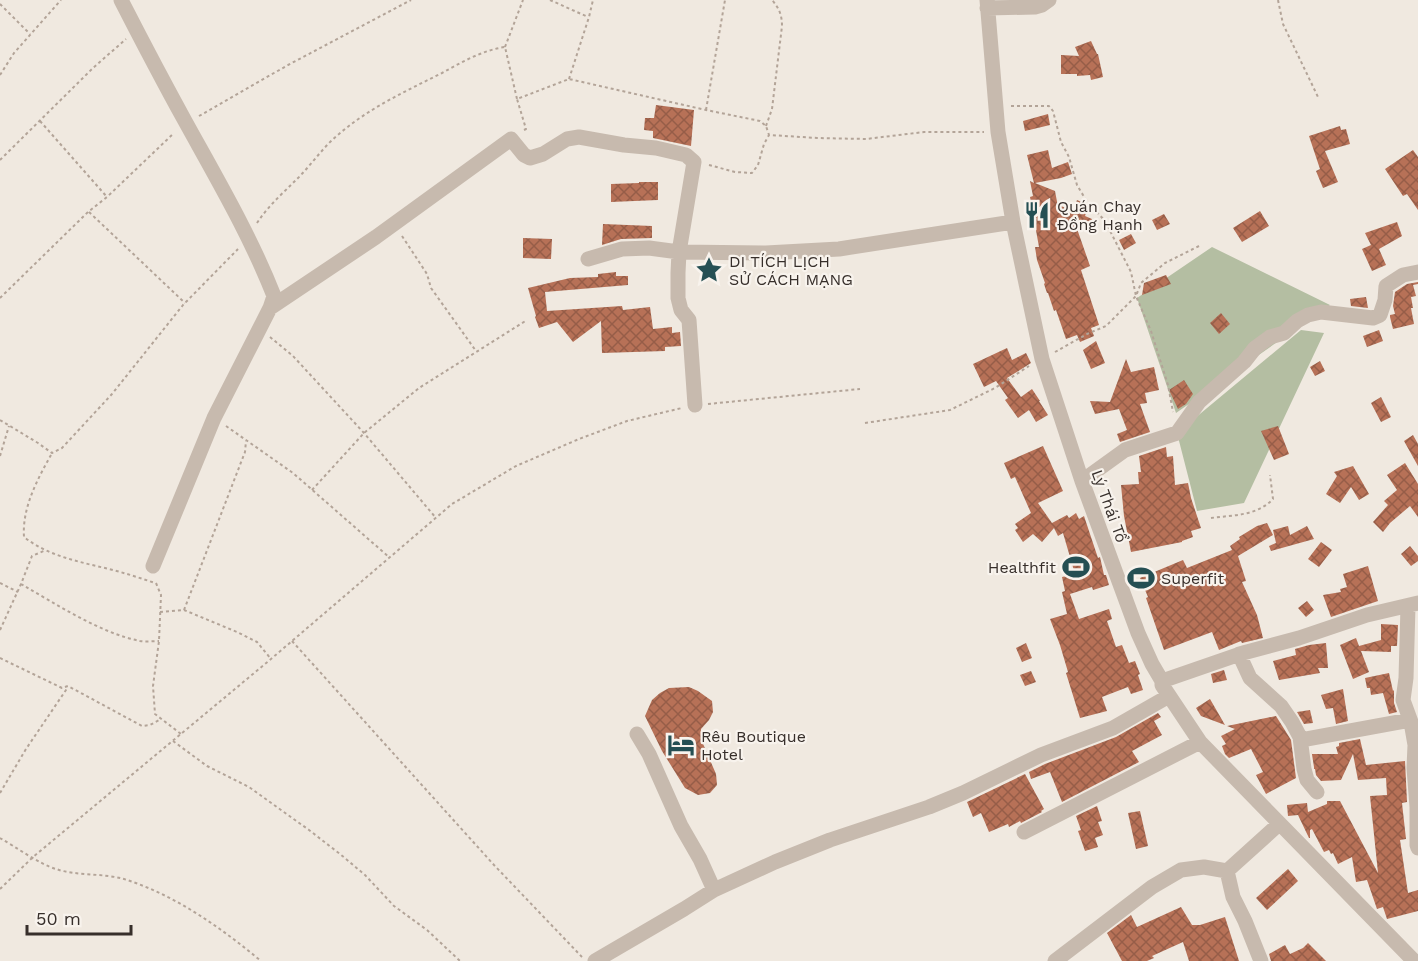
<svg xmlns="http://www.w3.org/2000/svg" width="1418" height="961" font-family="'Work Sans',sans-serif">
  <defs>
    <pattern id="building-cross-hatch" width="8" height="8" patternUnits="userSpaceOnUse" patternTransform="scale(1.5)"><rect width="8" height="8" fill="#b77157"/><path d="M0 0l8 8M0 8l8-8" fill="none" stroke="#965d48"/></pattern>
  </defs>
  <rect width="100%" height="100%" fill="#f0e9e0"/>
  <path fill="#b4bea2" d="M 1212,247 L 1330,305 L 1176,413 L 1137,298 Z
    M 1301,330 L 1324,333 L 1244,503 L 1197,511 L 1177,433 Z"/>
  <path fill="url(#building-cross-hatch)" d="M 1091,41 L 1097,54 L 1098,54 L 1103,77 L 1091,80 L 1090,75 L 1077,76 L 1077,74 L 1061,74 L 1061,55 L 1079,56 L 1075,47 Z
    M 656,105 L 694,110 L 691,146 L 653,138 L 653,131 L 644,130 L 645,118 L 654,118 Z
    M 1048,114 L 1050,125 L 1025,131 L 1023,121 Z
    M 1340,126 L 1341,130 L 1346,129 L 1350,144 L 1325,151 L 1338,182 L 1323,188 L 1316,171 L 1320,169 L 1309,136 Z
    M 1048,150 L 1052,168 L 1068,162 L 1072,174 L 1061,178 L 1035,183 L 1055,191 L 1058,207 L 1061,206 L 1073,211 L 1077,200 L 1089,205 L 1085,216 L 1092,219 L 1088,229 L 1075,223 L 1090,266 L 1081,270 L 1099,325 L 1091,328 L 1094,336 L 1080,342 L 1077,335 L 1066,339 L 1056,310 L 1054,311 L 1048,293 L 1047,293 L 1044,284 L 1045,283 L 1037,260 L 1035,247 L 1039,247 L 1030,197 L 1033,196 L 1030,181 L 1034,183 L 1027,155 Z
    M 1413,150 L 1418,157 L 1418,210 L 1407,194 L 1403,196 L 1385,169 Z
    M 639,182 L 658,182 L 658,200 L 611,202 L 611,184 L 639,183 Z
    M 1260,211 L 1269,226 L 1242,242 L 1233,228 Z
    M 1164,214 L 1170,224 L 1157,230 L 1152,220 Z
    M 1397,222 L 1402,236 L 1379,249 L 1386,265 L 1372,271 L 1362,249 L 1371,245 L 1365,233 Z
    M 603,224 L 652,226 L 652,238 L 621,239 L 602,245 Z
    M 1131,234 L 1136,243 L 1124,250 L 1119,240 Z
    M 523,238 L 552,239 L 551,259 L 523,258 Z
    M 616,272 L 616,276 L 628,276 L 628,285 L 545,292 L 547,311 L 622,306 L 623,310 L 650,307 L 653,329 L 672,327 L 672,333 L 680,332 L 681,346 L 665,347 L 665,351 L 602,353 L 601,321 L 573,342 L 557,322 L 539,328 L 535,317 L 536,316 L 528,288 L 570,278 L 598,277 L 598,274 Z
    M 1166,275 L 1171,284 L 1142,295 L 1144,283 Z
    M 1418,282 L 1418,284 L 1413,285 L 1416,296 L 1411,297 L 1413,308 L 1411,308 L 1414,324 L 1393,329 L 1390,317 L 1390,315 L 1395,314 L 1393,306 L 1395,292 L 1407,284 Z
    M 1366,297 L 1368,308 L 1351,306 L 1350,299 Z
    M 1221,313 L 1230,324 L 1219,334 L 1210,323 Z
    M 1379,330 L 1383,341 L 1367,347 L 1363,336 Z
    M 1096,341 L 1105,363 L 1091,369 L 1083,350 Z
    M 1007,348 L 1012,360 L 1026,353 L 1031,363 L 1007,378 L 1021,397 L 1032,389 L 1040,401 L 1039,401 L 1048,415 L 1036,422 L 1029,410 L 1018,418 L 1005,400 L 1008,398 L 996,381 L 984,387 L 973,364 Z
    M 1126,359 L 1131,372 L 1154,367 L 1159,390 L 1145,393 L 1147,403 L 1140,404 L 1150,432 L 1120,442 L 1117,434 L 1127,430 L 1119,409 L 1095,414 L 1090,401 L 1110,402 Z
    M 1320,361 L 1325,371 L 1315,376 L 1310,367 Z
    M 1184,380 L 1193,394 L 1186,404 L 1178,409 L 1169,390 Z
    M 1381,397 L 1391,417 L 1381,422 L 1371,403 Z
    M 1278,426 L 1289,454 L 1274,460 L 1261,431 Z
    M 1413,435 L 1418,444 L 1418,466 L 1404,441 Z
    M 1043,446 L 1063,491 L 1038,503 L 1052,523 L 1067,515 L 1069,518 L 1076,513 L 1079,519 L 1084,516 L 1098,558 L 1100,557 L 1104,575 L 1106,575 L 1109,585 L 1093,590 L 1092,587 L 1070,594 L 1079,619 L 1109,609 L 1112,619 L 1107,621 L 1116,647 L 1122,645 L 1129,663 L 1135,661 L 1140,674 L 1138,675 L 1143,690 L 1131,694 L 1128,687 L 1102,697 L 1107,711 L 1080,718 L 1066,673 L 1068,672 L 1060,645 L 1050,619 L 1067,614 L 1062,592 L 1065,591 L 1062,577 L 1075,574 L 1063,533 L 1058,536 L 1054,528 L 1042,542 L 1033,534 L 1023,542 L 1015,530 L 1018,528 L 1015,524 L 1031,513 L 1015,477 L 1011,479 L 1004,463 Z
    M 1166,447 L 1167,457 L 1173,456 L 1175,485 L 1188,483 L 1191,498 L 1201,528 L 1191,531 L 1193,537 L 1182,541 L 1182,542 L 1131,552 L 1124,516 L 1121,485 L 1139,484 L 1138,472 L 1141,472 L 1139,456 Z
    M 1405,463 L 1418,484 L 1418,517 L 1410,506 L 1390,523 L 1383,532 L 1373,522 L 1388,505 L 1384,501 L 1397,490 L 1387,475 Z
    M 1353,466 L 1369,494 L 1359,500 L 1351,487 L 1340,503 L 1326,494 L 1337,476 L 1334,472 Z
    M 1267,523 L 1273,535 L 1238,556 L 1246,581 L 1242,582 L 1257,615 L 1263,638 L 1242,643 L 1241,641 L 1219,650 L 1212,632 L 1164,650 L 1146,598 L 1148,597 L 1140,578 L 1183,560 L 1187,568 L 1232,550 L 1230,546 L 1240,539 L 1239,537 L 1257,526 Z
    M 1288,526 L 1290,535 L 1307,526 L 1314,539 L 1271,551 L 1269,546 L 1276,543 L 1273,530 Z
    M 1321,542 L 1332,550 L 1319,567 L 1308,559 Z
    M 1410,546 L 1418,556 L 1418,561 L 1411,566 L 1401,554 Z
    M 1368,566 L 1378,601 L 1331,617 L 1323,595 L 1341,592 L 1340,589 L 1347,587 L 1343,574 Z
    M 1307,601 L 1314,610 L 1306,617 L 1298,608 Z
    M 1381,624 L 1398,625 L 1397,646 L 1391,646 L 1391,652 L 1361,651 L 1369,672 L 1353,679 L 1340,645 L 1356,638 L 1359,646 L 1381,640 Z
    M 1026,643 L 1032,658 L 1022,662 L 1016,648 Z
    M 1326,643 L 1328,668 L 1318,668 L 1320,673 L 1279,680 L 1273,661 L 1296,655 L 1295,649 L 1309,645 Z
    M 1224,670 L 1227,680 L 1213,683 L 1211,674 Z
    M 1031,671 L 1036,682 L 1025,686 L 1020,675 Z
    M 1389,673 L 1393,691 L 1394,690 L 1394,703 L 1397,712 L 1389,714 L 1383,693 L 1371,695 L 1370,688 L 1367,688 L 1365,678 Z
    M 689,687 L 698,691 L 712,701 L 713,712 L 709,720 L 701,729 L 701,739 L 716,774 L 717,785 L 710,793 L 698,795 L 685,788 L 662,751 L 645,716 L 652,700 L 660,693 L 669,688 Z
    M 1343,689 L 1348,721 L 1336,724 L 1333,708 L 1326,709 L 1321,695 Z
    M 1210,699 L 1225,725 L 1201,716 L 1196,708 Z
    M 1310,710 L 1313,723 L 1304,724 L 1297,712 Z
    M 1158,713 L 1161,717 L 1154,721 L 1162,735 L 1132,751 L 1139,762 L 1062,802 L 1050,772 L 1031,779 L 1029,772 L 1045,764 L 1116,737 Z
    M 1276,716 L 1291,740 L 1296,778 L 1266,794 L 1256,775 L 1263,772 L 1251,749 L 1229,758 L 1225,754 L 1222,746 L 1226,744 L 1221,736 L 1235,729 L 1227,726 Z
    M 1360,739 L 1366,765 L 1405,761 L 1407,802 L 1402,803 L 1406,839 L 1400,840 L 1408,893 L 1418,890 L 1418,911 L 1387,919 L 1383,907 L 1377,909 L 1367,880 L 1356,882 L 1352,857 L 1338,864 L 1333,853 L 1331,854 L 1329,850 L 1324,852 L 1312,829 L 1310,830 L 1310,838 L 1309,838 L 1298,815 L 1288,816 L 1287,805 L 1307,803 L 1308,812 L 1327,804 L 1327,801 L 1340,801 L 1378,873 L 1370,796 L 1387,795 L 1386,778 L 1358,780 L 1353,754 L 1341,780 L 1321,781 L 1316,775 L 1315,769 L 1314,769 L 1314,767 L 1311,748 L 1312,754 L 1338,754 L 1336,747 L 1339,746 L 1339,743 Z
    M 1025,774 L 1044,809 L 1041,811 L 1042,812 L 1021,823 L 1020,821 L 1009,827 L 1008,824 L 989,832 L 981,813 L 973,817 L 967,802 Z
    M 1097,806 L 1102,821 L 1098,822 L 1103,835 L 1095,838 L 1098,847 L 1085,851 L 1078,831 L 1081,830 L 1076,816 Z
    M 1140,811 L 1148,846 L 1136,849 L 1128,813 Z
    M 1288,869 L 1298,881 L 1267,910 L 1256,898 Z
    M 1181,907 L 1192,925 L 1200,925 L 1225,917 L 1239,961 L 1189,961 L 1183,942 L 1152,956 L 1154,958 L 1147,961 L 1122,961 L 1107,933 L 1131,915 L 1137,927 Z
    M 1308,943 L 1326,961 L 1271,961 L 1269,954 L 1285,945 L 1290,954 L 1303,948 Z"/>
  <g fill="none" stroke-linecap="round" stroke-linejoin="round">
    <path stroke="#b3a498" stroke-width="2" stroke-dasharray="3 3" stroke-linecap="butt" d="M 550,0 L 588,17
      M 1278,0 L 1283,24 L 1318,97
      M 0,4 L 30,34
      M 505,47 L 523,0
      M 0,75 L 14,53 L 61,0
      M 569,79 L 589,17 L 593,0
      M 1011,106 L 1049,106 L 1053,111 L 1061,142 L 1069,157 L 1077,185 L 1086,200 L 1105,221 L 1131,272 L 1136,296 L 1151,331 L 1168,385 L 1173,412
      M 706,110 L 725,0
      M 199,116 L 288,65 L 411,0
      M 40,121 L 107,197
      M 766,126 L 772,109 L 782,26 C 782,15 779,8 772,0
      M 524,130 L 526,129 L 517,99 L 569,79 L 706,110 L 760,121 L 766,126 L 769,135
      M 0,160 L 93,68 L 126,39
      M 709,165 L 735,172 L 752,173 L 758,165 L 764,144 L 769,135 L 817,138 L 866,139 L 924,132 L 984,132
      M 89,212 L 185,303
      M 257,223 C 268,206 284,192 298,178 C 312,164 323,147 339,134 C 369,108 406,91 442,73 C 462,62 483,50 505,47 L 517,99
      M 402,236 L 427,274 L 431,288 L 476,351
      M 0,298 L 88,212 L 107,197 L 174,133
      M 270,337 L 293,356 L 364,433 L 436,518
      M 1055,352 L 1087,334 L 1106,326 L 1136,296 L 1141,283 L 1165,263 L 1199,246
      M 708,404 L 860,389
      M 0,420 L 38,443 L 52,453 L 62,448 L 112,394 L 183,305 L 238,249
      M 865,423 L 950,410 L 995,388 L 1029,366
      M 226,426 L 293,473 L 390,558
      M 51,455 C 37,480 22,508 24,537 C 48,556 80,562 109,569 C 125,573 140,578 155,583
      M 0,456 L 9,426
      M 312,490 L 364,433 L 419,388 L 527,320
      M 1211,518 C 1233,515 1257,516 1273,499 L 1270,475
      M 0,583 L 18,592
      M 156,583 L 161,595 L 159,641 L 153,686 L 155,714 L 181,734
      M 21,584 C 56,604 100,633 140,641 C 146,642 153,641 159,641
      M 184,610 L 245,452 L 246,441
      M 160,612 L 184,610 L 237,632 L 257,642 L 271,659
      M 0,630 L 21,584 L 32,556 L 46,550
      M 292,641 L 494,865 L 582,957
      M 0,658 L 62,688 L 68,686 L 142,726 L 150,725 L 161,719
      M 173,741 L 207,766 L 249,787 L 309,830 L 340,854 L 365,875 L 394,906 L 427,930 L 460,961
      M 0,793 L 26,749 L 68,687
      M 0,838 C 16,847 39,864 56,869 C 76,876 103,873 124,879 C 175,895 220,927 261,961
      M 0,889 L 33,857 L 271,659 L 452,504 L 516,466 L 579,439 L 627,421 L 682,408"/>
    <path stroke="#c7baae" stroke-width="15" d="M 121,0 C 142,41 163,81 185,121 C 217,179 250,235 274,296 L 270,308 L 214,418 L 153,566
      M 987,0 L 998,132 L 1013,222 L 1042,359 L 1082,481 L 1138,633 L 1152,664 L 1162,681 L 1162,685 L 1200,742 L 1414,961
      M 987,8 L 1035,7 L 1042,5 L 1049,0
      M 588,259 L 622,249 L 649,248 L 679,252 L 766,253 L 839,249 L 1013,222
      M 270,308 L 376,237 L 511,139 L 524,155 L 530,158 L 543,154 L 567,139 L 579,137 L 624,145 L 656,148 L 686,155 L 694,162 L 679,252 L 678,273 L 678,298 L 681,310 L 689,320 L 695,405
      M 1082,481 L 1125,450 L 1177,433 L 1199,402 L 1244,362 L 1255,348 L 1270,337 L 1284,333 L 1297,321 L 1308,315 L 1321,312 L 1373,318 L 1380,315 L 1385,300 L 1386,286 L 1403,275 L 1418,272
      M 1408,606 L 1406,678 L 1403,700 L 1411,722 L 1415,745 L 1414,768 L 1417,807 L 1417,845 L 1418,848
      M 1239,654 L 1250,678 L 1281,706 L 1292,722 L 1300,737 L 1304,769 L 1307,780 L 1317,792
      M 1162,681 L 1243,653 L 1299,638 L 1367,615 L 1418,603
      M 637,734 L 649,754 L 681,826 L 700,859 L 714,890
      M 1301,740 L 1410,720
      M 1024,832 L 1200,742
      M 1227,871 L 1233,897 L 1245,921 L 1261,961
      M 595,961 L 684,909 L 714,890 L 775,862 L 830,840 L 929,807 L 963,793 L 1041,755 L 1113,728 L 1169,696
      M 1055,961 L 1152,887 L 1181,870 L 1204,867 L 1227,871 L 1279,824"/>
  </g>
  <defs>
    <symbol id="restaurant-bare" viewBox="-9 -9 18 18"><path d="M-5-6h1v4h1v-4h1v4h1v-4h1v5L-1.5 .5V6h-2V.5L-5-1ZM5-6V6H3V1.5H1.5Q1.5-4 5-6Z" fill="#254f53" stroke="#f8f3ed" stroke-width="2.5" paint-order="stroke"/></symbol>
    <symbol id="sight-bare" viewBox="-9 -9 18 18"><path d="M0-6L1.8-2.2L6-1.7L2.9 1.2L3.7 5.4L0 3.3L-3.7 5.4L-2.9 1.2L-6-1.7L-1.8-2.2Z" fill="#254f53" stroke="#f8f3ed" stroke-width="2.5" paint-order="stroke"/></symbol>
    <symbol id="stadium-bare" viewBox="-9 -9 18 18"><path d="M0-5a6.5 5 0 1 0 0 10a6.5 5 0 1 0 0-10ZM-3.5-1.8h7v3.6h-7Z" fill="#254f53" stroke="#f8f3ed" stroke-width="2.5" paint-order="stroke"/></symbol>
    <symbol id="hotel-bare" viewBox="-9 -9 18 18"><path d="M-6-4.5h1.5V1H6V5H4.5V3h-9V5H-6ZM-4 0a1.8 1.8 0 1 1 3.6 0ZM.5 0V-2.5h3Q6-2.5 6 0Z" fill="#254f53" stroke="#f8f3ed" stroke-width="2.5" paint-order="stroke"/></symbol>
  </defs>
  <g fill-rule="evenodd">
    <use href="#restaurant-bare" x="1018" y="196" width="38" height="38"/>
    <use href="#sight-bare" x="690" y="251" width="38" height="38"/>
    <use href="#stadium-bare" x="1057" y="548" width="38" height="38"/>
    <use href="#stadium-bare" x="1122" y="559" width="38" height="38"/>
    <use href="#hotel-bare" x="662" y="726" width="38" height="38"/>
  </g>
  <g text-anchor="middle" stroke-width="4.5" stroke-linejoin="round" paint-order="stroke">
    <g font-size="16" fill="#372f2b" stroke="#f8f3ed" text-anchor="start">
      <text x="1057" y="212">Quán Chay<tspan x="1057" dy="18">Đồng Hạnh</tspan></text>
      <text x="729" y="267">DI TÍCH LỊCH<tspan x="729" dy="18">SỬ CÁCH MẠNG</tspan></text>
      <text x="1056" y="573" text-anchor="end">Healthfit</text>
      <text x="1161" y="584">Superfit</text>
      <text x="701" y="742">Rêu Boutique<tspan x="701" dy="18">Hotel</tspan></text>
    </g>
    <g font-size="16" fill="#372f2b" stroke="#f8f3ed">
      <text transform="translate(1110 506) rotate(70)" y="6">Lý Thái Tổ</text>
    </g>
  </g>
  <path d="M27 925v9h104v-9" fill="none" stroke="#372f2b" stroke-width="3"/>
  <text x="36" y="925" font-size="18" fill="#372f2b" stroke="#f8f3ed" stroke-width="4.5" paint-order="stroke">50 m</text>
</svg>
